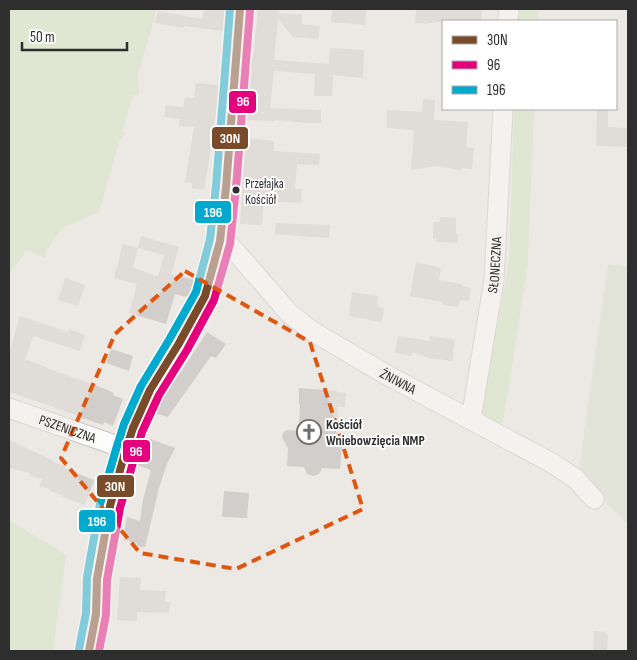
<svg xmlns="http://www.w3.org/2000/svg" width="637" height="660" font-family="'Sofia Sans Condensed',sans-serif">
  <rect width="100%" height="100%" fill="#ece8e4"/>
  <path fill="#cee6be" d="M 9,9 L 157,9 L 138,75 L 139,95 L 133,94 L 122,132 L 125,133 L 119,142 L 99,212 L 62,228 L 47,249 L 45,258 L 27,250 L 9,274 Z
    M 518,9 L 538,9 L 538,21 L 517,21 Z
    M 514,109 L 534,109 L 528,261 L 507,400 L 501,429 C 485,420 482,421 483,402 L 509,263 Z
    M 9,520 L 66,555 L 53,651 L 9,651 Z"/>
  <path fill="#d8e0cc" d="M 608,264 L 628,267 L 628,524 L 578,475 Z"/>
  <path fill="#d1cecb" d="M 204,9 L 226,9 L 224,31 L 184,26 L 184,28 L 155,23 L 158,11 L 203,19 Z
    M 258,9 L 279,9 L 278,13 L 302,15 L 302,24 L 320,26 L 318,39 L 293,37 L 278,19 L 274,60 L 329,64 L 330,48 L 364,50 L 363,78 L 333,75 L 332,96 L 314,96 L 315,74 L 274,71 L 270,108 L 321,110 L 321,123 L 306,123 L 275,120 L 275,121 L 247,120 L 252,68 L 251,68 L 252,59 L 253,59 Z
    M 332,9 L 366,9 L 365,25 L 331,22 Z
    M 416,9 L 482,9 L 481,21 L 441,21 L 441,22 L 436,22 L 436,23 L 428,23 L 428,24 L 415,23 Z
    M 196,83 L 220,85 L 208,167 L 204,190 L 192,188 L 192,183 L 185,182 L 194,127 L 179,126 L 180,119 L 164,117 L 166,105 L 183,107 L 185,97 L 194,98 Z
    M 423,99 L 435,100 L 434,120 L 468,122 L 466,147 L 474,148 L 472,169 L 461,168 L 461,171 L 445,167 L 437,166 L 411,170 L 414,131 L 414,130 L 387,128 L 387,110 L 422,112 Z
    M 597,109 L 608,109 L 608,127 L 628,128 L 628,147 L 596,146 Z
    M 246,138 L 274,141 L 274,151 L 320,154 L 319,165 L 297,164 L 295,189 L 302,189 L 301,203 L 264,201 L 262,225 L 240,224 Z
    M 440,217 L 456,218 L 456,233 L 458,234 L 457,243 L 436,242 L 437,239 L 433,239 L 433,222 L 439,222 Z
    M 276,223 L 330,225 L 329,238 L 275,234 Z
    M 141,236 L 179,247 L 171,274 L 195,280 L 190,298 L 175,294 L 166,324 L 129,313 L 137,284 L 114,278 L 123,244 L 138,248 L 133,267 L 158,277 L 164,255 L 138,248 Z
    M 416,262 L 441,268 L 439,280 L 462,284 L 462,286 L 471,288 L 469,301 L 460,300 L 458,307 L 443,305 L 443,302 L 410,296 Z
    M 65,278 L 85,285 L 78,306 L 58,300 Z
    M 352,292 L 378,296 L 377,306 L 384,308 L 382,322 L 349,316 Z
    M 20,316 L 68,332 L 69,329 L 85,335 L 80,351 L 33,336 L 25,359 L 46,367 L 46,368 L 100,387 L 114,393 L 113,395 L 123,399 L 113,426 L 104,422 L 103,425 L 76,416 L 77,415 L 54,408 L 54,407 L 9,392 L 9,353 Z
    M 207,332 L 226,344 L 216,358 L 211,356 L 168,417 L 154,413 L 159,402 L 178,375 L 179,375 Z
    M 398,336 L 430,341 L 430,336 L 455,340 L 452,361 L 429,358 L 412,352 L 412,356 L 395,353 Z
    M 111,349 L 133,356 L 129,371 L 106,363 Z
    M 299,388 L 337,391 L 337,392 L 346,393 L 345,407 L 338,407 L 336,444 L 342,444 L 340,469 L 322,468 L 319,474 L 313,476 L 307,474 L 304,467 L 287,466 L 288,448 L 282,437 L 283,433 L 287,430 L 299,431 L 300,404 L 299,404 Z
    M 145,437 L 175,448 L 167,464 L 159,488 L 145,547 L 137,546 L 137,543 L 123,541 L 127,517 L 140,521 L 143,500 L 151,470 L 134,464 Z
    M 9,440 L 54,461 L 54,462 L 66,466 L 65,468 L 77,472 L 76,473 L 94,480 L 85,505 L 61,496 L 62,495 L 50,491 L 50,489 L 39,486 L 42,479 L 30,476 L 30,473 L 9,468 Z
    M 224,491 L 249,493 L 247,518 L 222,517 Z
    M 120,577 L 141,578 L 140,590 L 166,591 L 165,602 L 170,602 L 169,613 L 137,612 L 137,621 L 117,620 Z
    M 594,631 L 606,632 L 606,634 L 608,634 L 607,651 L 593,651 Z"/>
  <g fill="none" stroke-linecap="round" stroke-linejoin="round">
    <defs>
      <g id="minor">
        <path d="M 508,21 L 509,9"/>
        <path id="s1" d="M 220,241 L 229,244 L 289,313 L 312,331 L 385,374 L 552,463 L 576,479 L 594,499"/>
        <path id="s2" d="M 9,408 L 126,449"/>
        <path id="s3" d="M 471,419 L 494,280 L 503,109"/>
        <path d="M 89,651 L 96,614 L 97,579 L 100,561 L 110,506 L 126,449 L 133,428 L 150,390 L 178,345 L 205,296 L 220,241 L 226,187 L 240,9"/>
      </g>
    </defs>
    <use href="#minor" stroke="#c5c4c5" stroke-width="21"/>
    <use href="#minor" stroke="#fcfcfb" stroke-width="19"/>
    <defs>
      <path id="bus-1" d="M 89,651 L 96,614 L 97,579 L 110,506 L 126,449 L 133,428 L 150,390 L 178,345 L 205,296 L 220,241 L 226,187 L 240,9"/>
      <path id="bus-2" d="M 99,651 L 106,615 L 107,580 L 120,508 L 136,452 L 142,432 L 159,395 L 187,350 L 214,300 L 230,244 L 236,188 L 250,10"/>
      <path id="bus-3" d="M 79,649 L 86,613 L 87,577 L 100,504 L 117,446 L 124,424 L 141,386 L 169,340 L 196,292 L 210,239 L 216,186 L 230,9"/>
    </defs>
    <use href="#bus-1" stroke="#fff" stroke-width="11"/>
    <use href="#bus-2" stroke="#fff" stroke-width="11"/>
    <use href="#bus-3" stroke="#fff" stroke-width="11"/>
    <use href="#bus-1" stroke="#7a4b2a" stroke-width="8"/>
    <use href="#bus-2" stroke="#e5007d" stroke-width="8"/>
    <use href="#bus-3" stroke="#00a9ce" stroke-width="8"/>
  </g>
  <path d="M0 0H637V660H0ZM 185,271 L 310,342 L 363,509 L 236,569 L 140,553 L 61,458 L 115,334 Z" fill="#ece8e4" fill-opacity=".55" fill-rule="evenodd"/>
  <path fill="none" stroke="#df570e" stroke-width="4" stroke-dasharray="10 6" stroke-linejoin="round" d="M 185,271 L 310,342 L 363,509 L 236,569 L 140,553 L 61,458 L 115,334 Z"/>
  <defs>
    <symbol id="church-ring" viewBox="-11 -11 22 22"><circle r="9.5" fill="#fff" stroke="#706f6e" stroke-width="1.5"/><path d="M-1.2-6h2.4v3.5h3.3v2.4h-3.3V6h-2.4V-.1h-3.3v-2.4h3.3Z" fill="#706f6e"/></symbol>
  </defs>
  <g fill-rule="evenodd">
    <use href="#church-ring" x="295" y="418" width="28" height="28"/>
  </g>
  <circle fill="#2e2e2e" stroke="#fff" stroke-width="2" cx="236" cy="190" r="4.5"/>
  <g text-anchor="middle" stroke-width="4" stroke-linejoin="round" paint-order="stroke">
    <g font-size="13" fill="#2e2e2e" stroke="#fff" text-anchor="start">
      <text x="245" y="188">Przełajka<tspan x="245" dy="16">Kościół</tspan></text>
    </g>
    <g font-size="14" fill="#2e2e2e" stroke="#fff">
      <text dy="5" stroke="none"><textPath href="#s3" startOffset="156">SŁONECZNA</textPath></text>
      <text dy="5" stroke="none"><textPath href="#s1" startOffset="230">ŻNIWNA</textPath></text>
      <text dy="5" stroke="none"><textPath href="#s2" startOffset="62">PSZENICZNA</textPath></text>
    </g>
    <g font-size="14" font-weight="bold" fill="#2e2e2e" stroke="#fff" text-anchor="start">
      <text x="326" y="429">Kościół<tspan x="326" dy="16">Wniebowzięcia NMP</tspan></text>
    </g>
  </g>
  <g stroke="#fff" stroke-width="2">
    <rect x="228" y="90" width="29" height="24" rx="5" fill="#e5007d"/>
    <rect x="211" y="126" width="38" height="24" rx="5" fill="#7a4b2a"/>
    <rect x="194" y="200" width="38" height="24" rx="5" fill="#00a9ce"/>
    <rect x="122" y="439" width="29" height="24" rx="5" fill="#e5007d"/>
    <rect x="96" y="474" width="39" height="24" rx="5" fill="#7a4b2a"/>
    <rect x="78" y="509" width="38" height="24" rx="5" fill="#00a9ce"/>
  </g>
  <g font-size="14" text-anchor="middle" font-weight="bold" fill="#fff">
    <text x="243" y="106">96</text>
    <text x="230" y="143">30N</text>
    <text x="213" y="217">196</text>
    <text x="136" y="456">96</text>
    <text x="115" y="491">30N</text>
    <text x="97" y="526">196</text>
  </g>
  <rect width="637" height="660" fill="none" stroke="#2e2e2e" stroke-width="20"/>
  <rect x="442" y="20" width="175" height="90" fill="#ffffff" stroke="#ababab"/>
  <rect x="452" y="36" width="25" height="8" fill="#7a4b2a" stroke="#ababab"/>
  <text x="487" y="45" font-size="15" fill="#2e2e2e">30N</text>
  <rect x="452" y="61" width="25" height="8" fill="#e5007d" stroke="#ababab"/>
  <text x="487" y="70" font-size="15" fill="#2e2e2e">96</text>
  <rect x="452" y="86" width="25" height="8" fill="#00a9ce" stroke="#ababab"/>
  <text x="487" y="95" font-size="15" fill="#2e2e2e">196</text>
  <path d="M22 42v8h105v-8" fill="none" stroke="#2e2e2e" stroke-width="2.5"/>
  <text x="30" y="42" font-size="15" fill="#2e2e2e" stroke="#ffffff" stroke-width="4" paint-order="stroke">50 m</text>
</svg>
